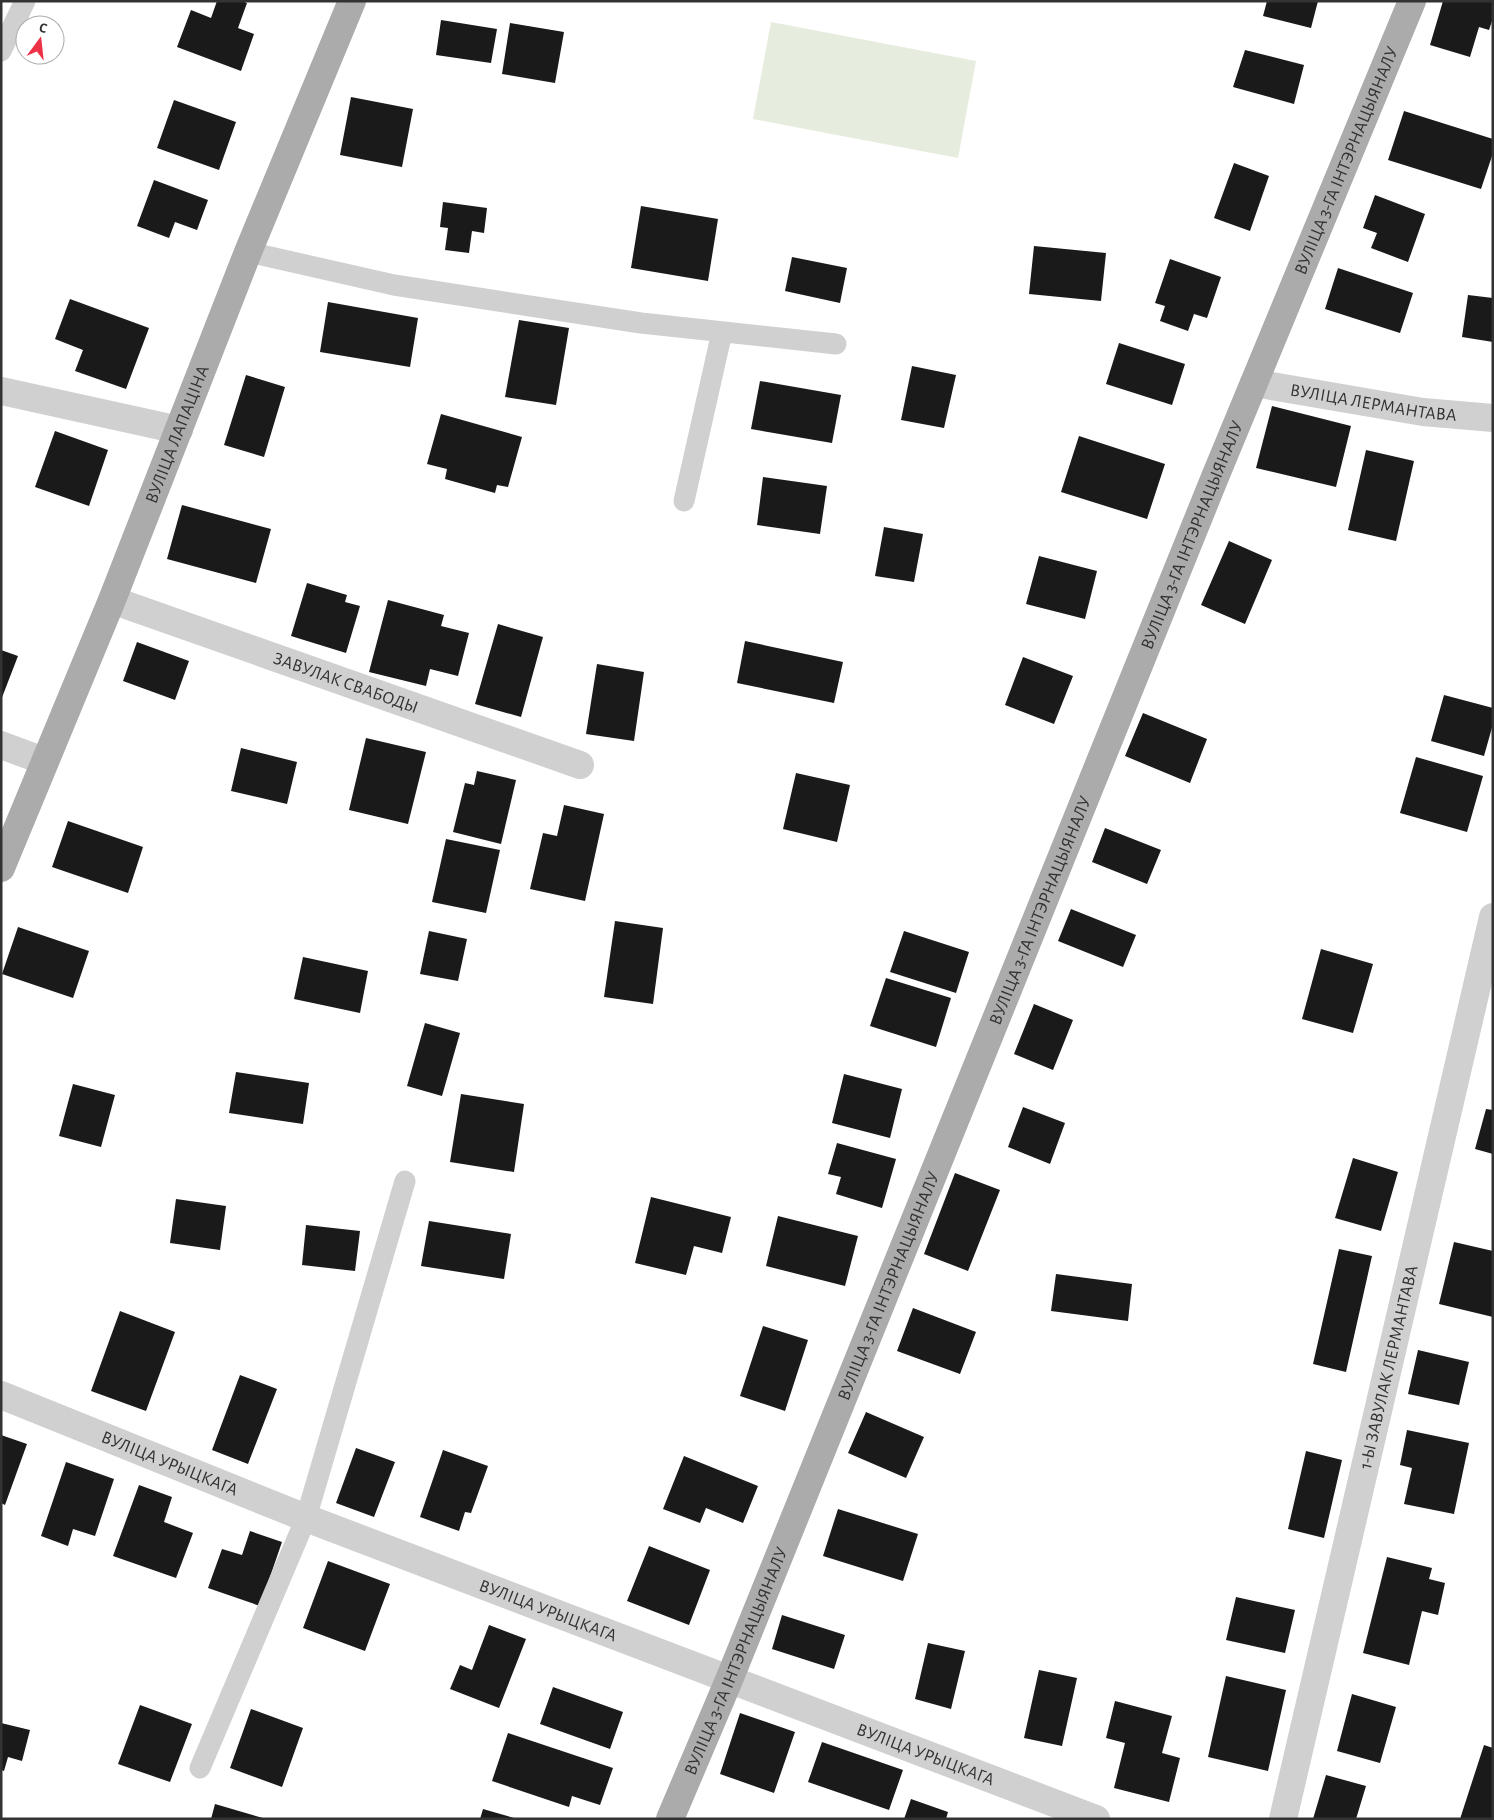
<svg xmlns="http://www.w3.org/2000/svg" width="1494" height="1820" font-family="'Alegreya Sans',sans-serif">
  <rect width="100%" height="100%" fill="#fff"/>
  <path fill="#e6ecde" d="M 771,22 L 976,61 L 958,158 L 753,119 Z"/>
  <path fill="#1a1a1a" d="M 217,1 L 242,1 L 247,3 L 238,28 L 254,34 L 241,71 L 177,47 L 191,10 L 211,18 Z
    M 1267,1 L 1318,1 L 1311,28 L 1263,16 Z
    M 1443,1 L 1493,1 L 1493,18 L 1489,30 L 1479,27 L 1470,57 L 1430,45 Z
    M 441,20 L 497,29 L 491,63 L 436,55 Z
    M 510,23 L 564,32 L 555,83 L 502,74 Z
    M 1245,50 L 1304,65 L 1294,104 L 1233,87 Z
    M 351,97 L 413,109 L 402,167 L 340,155 Z
    M 174,100 L 236,122 L 219,170 L 157,148 Z
    M 1404,111 L 1493,139 L 1493,153 L 1481,189 L 1388,160 Z
    M 1234,163 L 1269,176 L 1250,231 L 1214,218 Z
    M 154,180 L 208,200 L 197,230 L 175,222 L 169,238 L 137,226 Z
    M 1375,195 L 1425,214 L 1408,262 L 1371,248 L 1377,233 L 1363,228 Z
    M 443,202 L 487,208 L 484,233 L 472,231 L 469,253 L 445,250 L 448,228 L 440,227 Z
    M 641,206 L 718,219 L 708,281 L 631,268 Z
    M 1034,246 L 1106,253 L 1101,301 L 1029,294 Z
    M 792,257 L 847,268 L 840,303 L 785,291 Z
    M 1170,259 L 1221,277 L 1207,318 L 1194,314 L 1188,331 L 1160,321 L 1165,306 L 1155,303 Z
    M 1338,268 L 1413,293 L 1400,333 L 1325,309 Z
    M 1468,295 L 1493,298 L 1493,342 L 1462,337 Z
    M 70,299 L 149,328 L 126,389 L 75,371 L 83,350 L 55,339 Z
    M 328,302 L 418,318 L 410,367 L 320,352 Z
    M 519,320 L 569,328 L 556,405 L 505,397 Z
    M 1119,343 L 1185,364 L 1172,405 L 1106,384 Z
    M 912,366 L 956,375 L 944,428 L 901,420 Z
    M 246,375 L 285,387 L 264,457 L 224,445 Z
    M 760,381 L 841,395 L 832,443 L 751,429 Z
    M 1272,406 L 1351,426 L 1336,487 L 1256,468 Z
    M 441,414 L 522,437 L 508,487 L 497,485 L 495,493 L 445,479 L 447,469 L 427,464 Z
    M 55,431 L 108,450 L 89,506 L 35,487 Z
    M 1079,436 L 1165,464 L 1147,519 L 1061,492 Z
    M 1366,450 L 1414,461 L 1396,541 L 1348,530 Z
    M 763,477 L 827,486 L 820,534 L 757,525 Z
    M 182,505 L 271,529 L 256,583 L 167,559 Z
    M 884,527 L 923,534 L 914,582 L 875,576 Z
    M 1229,541 L 1272,560 L 1245,624 L 1201,605 Z
    M 1039,556 L 1097,571 L 1085,619 L 1026,604 Z
    M 307,583 L 347,595 L 345,602 L 360,606 L 346,653 L 291,636 Z
    M 388,600 L 444,615 L 441,626 L 469,633 L 458,676 L 430,669 L 426,686 L 369,672 Z
    M 498,624 L 543,637 L 521,717 L 475,704 Z
    M 745,641 L 843,662 L 834,703 L 737,683 Z
    M 137,642 L 189,661 L 175,700 L 123,681 Z
    M 1,650 L 18,656 L 1,700 Z
    M 1023,657 L 1073,676 L 1054,724 L 1005,705 Z
    M 597,664 L 644,672 L 634,741 L 586,734 Z
    M 1444,695 L 1493,708 L 1493,724 L 1484,756 L 1431,741 Z
    M 1143,713 L 1207,739 L 1190,783 L 1125,756 Z
    M 366,738 L 426,752 L 408,824 L 349,810 Z
    M 241,748 L 297,762 L 287,804 L 231,791 Z
    M 1416,757 L 1483,776 L 1467,832 L 1400,813 Z
    M 477,771 L 516,780 L 501,844 L 453,832 L 465,783 L 474,785 Z
    M 796,773 L 850,785 L 837,842 L 783,829 Z
    M 564,805 L 604,814 L 585,901 L 530,889 L 543,833 L 557,836 Z
    M 68,821 L 143,847 L 128,893 L 52,867 Z
    M 1105,828 L 1161,850 L 1147,884 L 1092,862 Z
    M 446,839 L 500,850 L 486,913 L 432,902 Z
    M 1071,909 L 1136,935 L 1123,967 L 1058,941 Z
    M 615,921 L 663,928 L 653,1004 L 604,997 Z
    M 18,927 L 89,951 L 73,998 L 2,974 Z
    M 429,931 L 467,939 L 458,981 L 420,974 Z
    M 904,931 L 969,952 L 956,993 L 890,972 Z
    M 1321,949 L 1373,964 L 1353,1033 L 1302,1019 Z
    M 303,957 L 368,971 L 360,1013 L 294,999 Z
    M 886,978 L 951,998 L 936,1047 L 870,1026 Z
    M 1034,1004 L 1073,1020 L 1053,1070 L 1014,1054 Z
    M 425,1023 L 460,1033 L 442,1096 L 407,1086 Z
    M 236,1072 L 309,1083 L 303,1124 L 229,1113 Z
    M 844,1074 L 902,1089 L 890,1138 L 832,1123 Z
    M 73,1084 L 115,1095 L 101,1147 L 59,1136 Z
    M 461,1094 L 524,1104 L 514,1172 L 450,1162 Z
    M 1023,1107 L 1065,1123 L 1050,1164 L 1008,1147 Z
    M 1486,1109 L 1493,1110 L 1493,1154 L 1475,1149 Z
    M 837,1143 L 896,1159 L 882,1208 L 836,1194 L 841,1177 L 828,1174 Z
    M 1353,1158 L 1398,1172 L 1381,1231 L 1335,1218 Z
    M 955,1173 L 1000,1190 L 968,1271 L 924,1254 Z
    M 651,1197 L 731,1217 L 722,1253 L 694,1246 L 686,1275 L 635,1263 Z
    M 176,1199 L 226,1206 L 220,1250 L 170,1243 Z
    M 778,1216 L 858,1236 L 845,1286 L 766,1266 Z
    M 429,1221 L 511,1234 L 504,1279 L 421,1266 Z
    M 306,1225 L 360,1231 L 355,1271 L 302,1265 Z
    M 1454,1242 L 1493,1251 L 1493,1317 L 1439,1304 Z
    M 1339,1249 L 1372,1256 L 1346,1372 L 1313,1364 Z
    M 1056,1274 L 1132,1284 L 1128,1321 L 1051,1311 Z
    M 913,1308 L 976,1332 L 960,1374 L 897,1351 Z
    M 120,1311 L 175,1332 L 146,1411 L 91,1391 Z
    M 763,1326 L 808,1340 L 785,1411 L 740,1396 Z
    M 1418,1350 L 1469,1362 L 1459,1405 L 1408,1394 Z
    M 240,1375 L 277,1389 L 248,1464 L 212,1450 Z
    M 866,1412 L 924,1437 L 906,1478 L 848,1453 Z
    M 1407,1430 L 1469,1443 L 1454,1514 L 1404,1504 L 1412,1468 L 1400,1465 Z
    M 1,1435 L 27,1444 L 5,1505 L 1,1503 Z
    M 356,1448 L 395,1462 L 374,1517 L 336,1503 Z
    M 443,1450 L 488,1466 L 471,1513 L 465,1512 L 459,1531 L 420,1517 Z
    M 1306,1451 L 1342,1460 L 1324,1538 L 1288,1529 Z
    M 684,1456 L 758,1486 L 743,1523 L 706,1508 L 700,1523 L 663,1509 Z
    M 66,1462 L 114,1479 L 95,1536 L 73,1529 L 68,1546 L 41,1536 Z
    M 139,1485 L 172,1497 L 164,1522 L 193,1533 L 176,1578 L 113,1556 Z
    M 838,1509 L 918,1534 L 903,1581 L 823,1556 Z
    M 250,1531 L 282,1542 L 260,1606 L 208,1588 L 222,1549 L 242,1555 Z
    M 649,1546 L 710,1570 L 689,1625 L 627,1601 Z
    M 1387,1557 L 1432,1568 L 1429,1579 L 1445,1583 L 1438,1615 L 1422,1611 L 1409,1665 L 1363,1653 Z
    M 328,1561 L 390,1584 L 365,1651 L 303,1628 Z
    M 1236,1597 L 1295,1610 L 1285,1653 L 1226,1640 Z
    M 782,1615 L 845,1635 L 834,1669 L 772,1649 Z
    M 489,1625 L 526,1639 L 499,1708 L 450,1689 L 460,1665 L 472,1670 Z
    M 928,1643 L 965,1651 L 951,1709 L 915,1699 Z
    M 1039,1670 L 1077,1678 L 1062,1746 L 1024,1738 Z
    M 1226,1676 L 1286,1690 L 1268,1771 L 1208,1757 Z
    M 553,1687 L 623,1712 L 610,1749 L 540,1724 Z
    M 1352,1694 L 1396,1707 L 1380,1763 L 1337,1751 Z
    M 1115,1701 L 1172,1716 L 1162,1753 L 1180,1758 L 1169,1802 L 1114,1788 L 1125,1743 L 1106,1738 Z
    M 140,1705 L 192,1724 L 170,1782 L 118,1764 Z
    M 251,1709 L 303,1728 L 282,1787 L 230,1768 Z
    M 740,1713 L 795,1732 L 774,1793 L 720,1774 Z
    M 1,1723 L 30,1730 L 22,1761 L 8,1757 L 4,1771 L 1,1770 Z
    M 508,1733 L 613,1768 L 600,1805 L 572,1796 L 569,1807 L 492,1781 Z
    M 822,1742 L 903,1770 L 889,1810 L 808,1782 Z
    M 1484,1745 L 1493,1748 L 1493,1819 L 1460,1819 Z
    M 1326,1775 L 1366,1786 L 1356,1819 L 1313,1819 Z
    M 911,1799 L 948,1812 L 946,1819 L 904,1819 Z
    M 215,1804 L 263,1818 L 263,1819 L 211,1819 Z
    M 483,1809 L 514,1818 L 514,1819 L 480,1819 Z"/>
  <g fill="none" stroke-linecap="round" stroke-linejoin="round">
    <path stroke="#d0d0d0" stroke-width="21" d="M 1,51 L 25,1
      M 248,252 L 394,285 L 641,323 L 836,344
      M 684,501 L 722,332
      M 200,1768 L 306,1518 L 405,1181"/>
    <g stroke="#d0d0d0" stroke-width="28">
      <path id="s1" d="M 1254,383 L 1423,412 L 1493,418"/>
      <path d="M 1,391 L 179,430"/>
      <path id="s2" d="M 112,600 L 580,765"/>
      <path d="M 1,745 L 44,761"/>
      <path id="s3" d="M 1,1395 L 306,1518 L 1096,1819"/>
      <path id="s4" d="M 1283,1819 L 1493,917"/>
    </g>
    <g stroke="#ababab" stroke-width="28">
      <path id="s5" d="M 1,868 L 112,600 L 248,252 L 352,1"/>
      <path id="s6" d="M 670,1819 L 729,1680 L 1215,477 L 1412,1"/>
    </g>
  </g>
  <g text-anchor="middle" stroke-width="5" stroke-linejoin="round" paint-order="stroke">
    <g font-size="18" fill="#333" stroke="#fff">
      <text dy="6" stroke="none"><textPath href="#s6" startOffset="1791">ВУЛІЦА 3-ГА ІНТЭРНАЦЫЯНАЛУ</textPath></text>
      <text dy="6" stroke="none"><textPath href="#s1" startOffset="121">ВУЛІЦА ЛЕРМАНТАВА</textPath></text>
      <text dy="6" stroke="none"><textPath href="#s5" startOffset="468">ВУЛІЦА ЛАПАЦІНА</textPath></text>
      <text dy="6" stroke="none"><textPath href="#s6" startOffset="1386">ВУЛІЦА 3-ГА ІНТЭРНАЦЫЯНАЛУ</textPath></text>
      <text dy="6" stroke="none"><textPath href="#s2" startOffset="248">ЗАВУЛАК СВАБОДЫ</textPath></text>
      <text dy="6" stroke="none"><textPath href="#s6" startOffset="981">ВУЛІЦА 3-ГА ІНТЭРНАЦЫЯНАЛУ</textPath></text>
      <text dy="6" stroke="none"><textPath href="#s6" startOffset="576">ВУЛІЦА 3-ГА ІНТЭРНАЦЫЯНАЛУ</textPath></text>
      <text dy="6" stroke="none"><textPath href="#s4" startOffset="464">1-Ы ЗАВУЛАК ЛЕРМАНТАВА</textPath></text>
      <text dy="6" stroke="none"><textPath href="#s3" startOffset="182">ВУЛІЦА УРЫЦКАГА</textPath></text>
      <text dy="6" stroke="none"><textPath href="#s3" startOffset="588">ВУЛІЦА УРЫЦКАГА</textPath></text>
      <text dy="6" stroke="none"><textPath href="#s6" startOffset="171">ВУЛІЦА 3-ГА ІНТЭРНАЦЫЯНАЛУ</textPath></text>
      <text dy="6" stroke="none"><textPath href="#s3" startOffset="992">ВУЛІЦА УРЫЦКАГА</textPath></text>
    </g>
  </g>
  <rect width="1494" height="1820" fill="none" stroke="#333333" stroke-width="5"/>
  <g transform="translate(40 40) rotate(15)"><circle r="24" fill="#ffffff" stroke="#adadad"/>
  <path d="M0-4L9 19L0 12L-9 19Z" fill="#ed3146"/>
  <text y="-8" font-size="14" font-weight="bold" text-anchor="middle" fill="#333333">С</text>
  </g>
</svg>
